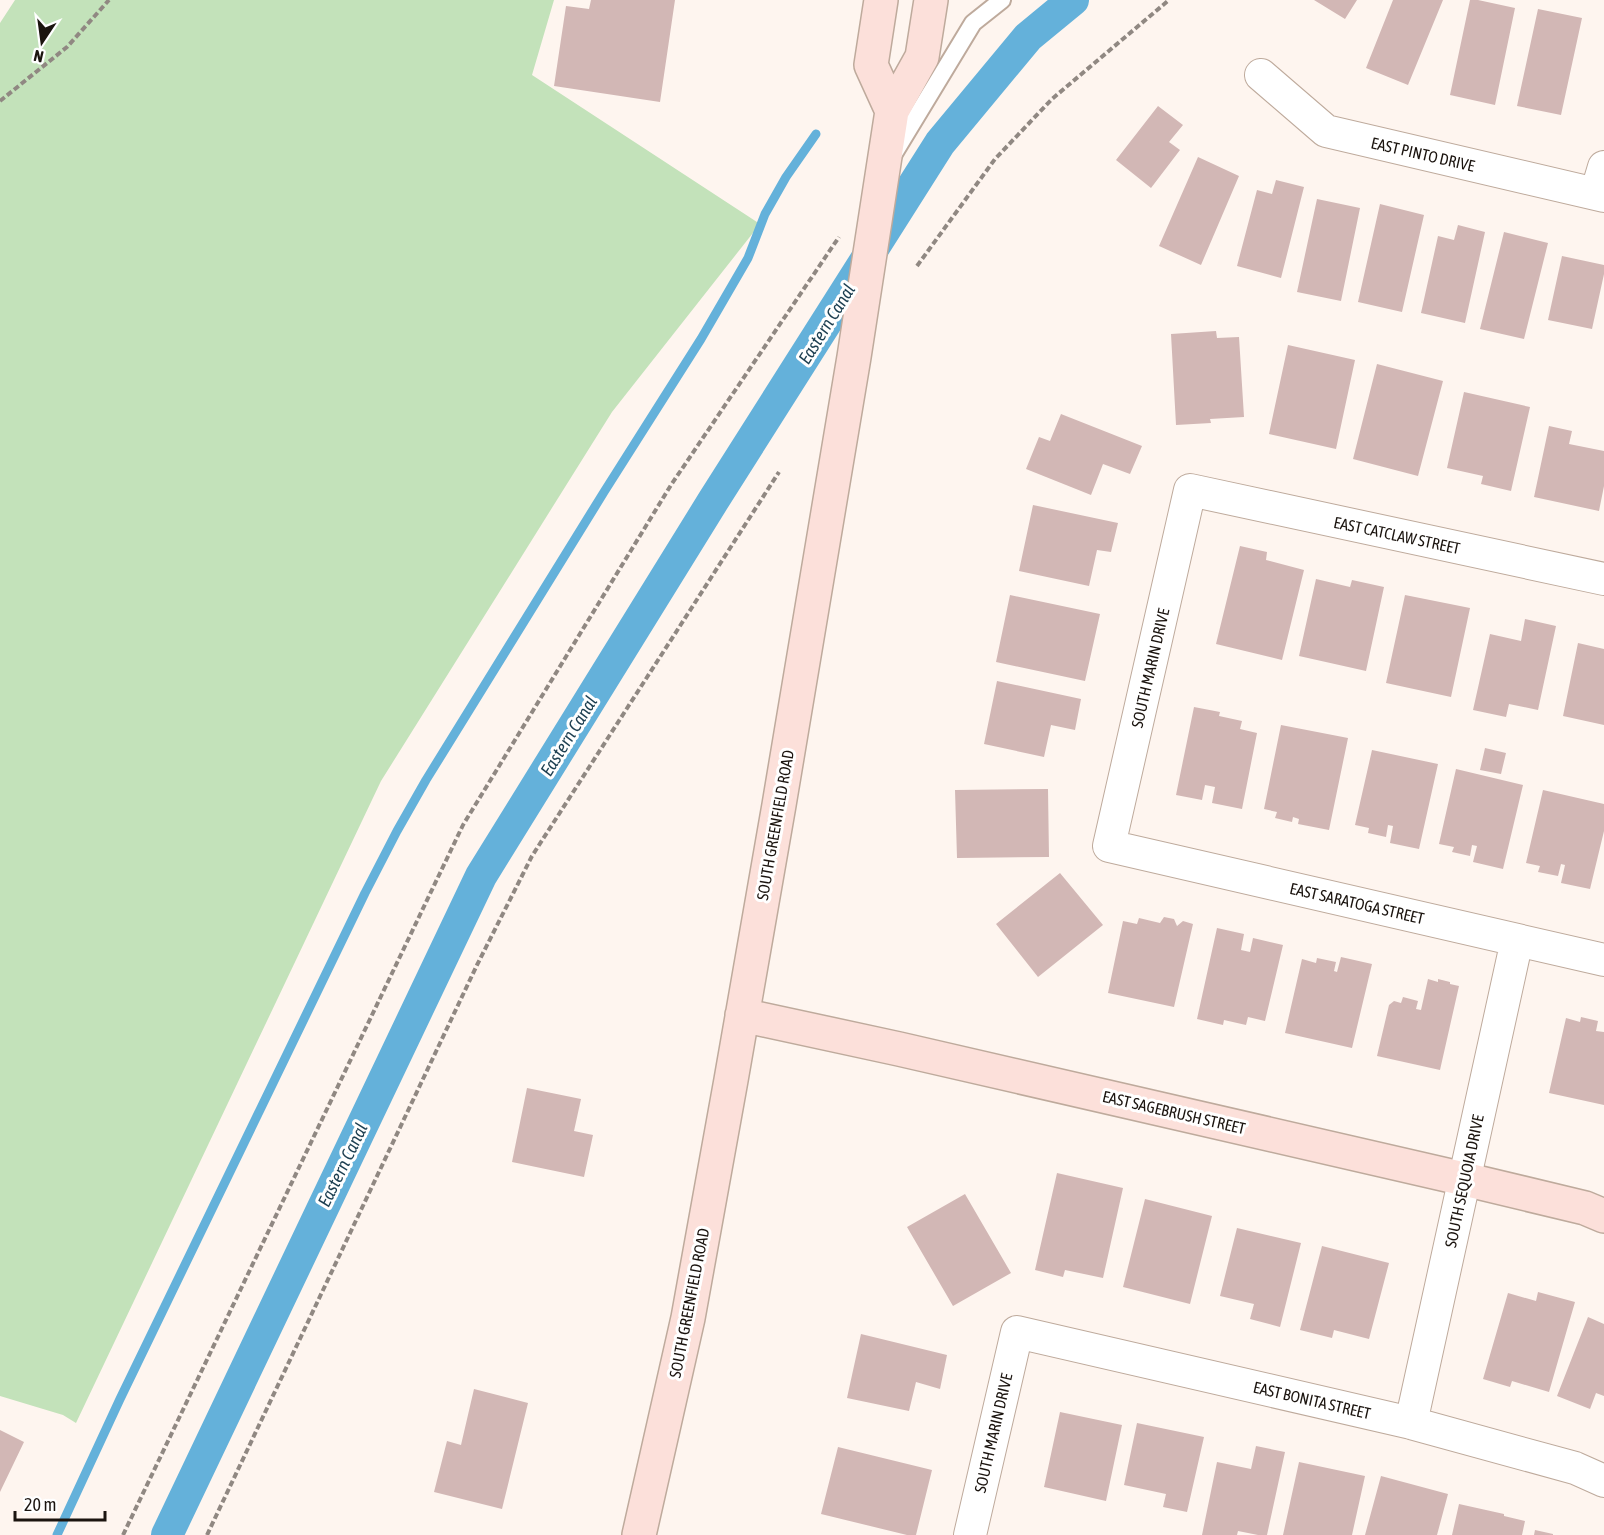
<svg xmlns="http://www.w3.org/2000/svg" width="1604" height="1535" font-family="'Asap Condensed',sans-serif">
  <rect width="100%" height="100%" fill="#fef5ef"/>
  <path fill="#c3e2ba" d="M 15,0 L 554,0 L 532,75 L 760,224 L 612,412 L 381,781 L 76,1423 L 63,1415 L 0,1396 L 0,23 Z"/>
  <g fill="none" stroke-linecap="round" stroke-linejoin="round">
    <path stroke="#64b1da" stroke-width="9" d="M 57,1535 L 120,1399 L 365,893 L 397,831 L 426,780 L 604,492 L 701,339 L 748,258 L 765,214 L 786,177 L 816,134"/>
    <path stroke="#64b1da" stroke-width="32" d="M 167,1535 L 481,876 L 713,501 L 940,143 L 1028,37 L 1073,0"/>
  </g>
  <path fill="#d2b7b5" d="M 591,0 L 675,0 L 660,102 L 554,86 L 566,6 L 589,9 Z
    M 1314,0 L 1357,0 L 1345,19 Z
    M 1393,0 L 1443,0 L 1408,85 L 1366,68 Z
    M 1470,0 L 1478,0 L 1515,8 L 1495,105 L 1450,95 Z
    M 1538,9 L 1582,18 L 1561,115 L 1517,106 Z
    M 1158,106 L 1183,125 L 1169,142 L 1180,150 L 1151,188 L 1116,160 Z
    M 1198,157 L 1239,176 L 1201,265 L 1159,246 Z
    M 1276,180 L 1304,187 L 1281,278 L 1237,266 L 1257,190 L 1272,194 Z
    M 1317,199 L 1360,208 L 1341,301 L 1297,292 Z
    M 1380,204 L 1424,215 L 1402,312 L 1358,302 Z
    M 1458,225 L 1485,232 L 1465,323 L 1421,313 L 1438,236 L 1454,240 Z
    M 1504,232 L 1548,243 L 1524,339 L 1480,329 Z
    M 1562,256 L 1604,265 L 1604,274 L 1592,329 L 1548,320 Z
    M 1216,331 L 1217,338 L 1239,337 L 1244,417 L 1210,419 L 1211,423 L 1176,425 L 1171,334 Z
    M 1288,345 L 1355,360 L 1336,449 L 1269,434 Z
    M 1377,364 L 1443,381 L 1418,476 L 1353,459 Z
    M 1464,392 L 1530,407 L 1511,491 L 1481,484 L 1483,476 L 1447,468 Z
    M 1061,414 L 1142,446 L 1130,474 L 1103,464 L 1091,495 L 1026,469 L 1039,437 L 1050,441 Z
    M 1549,426 L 1572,431 L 1569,444 L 1604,451 L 1604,486 L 1599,511 L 1534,497 Z
    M 1033,505 L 1118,523 L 1111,552 L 1097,550 L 1089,586 L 1019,571 Z
    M 1240,546 L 1267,552 L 1266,560 L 1304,570 L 1282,660 L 1216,644 Z
    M 1316,579 L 1350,587 L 1352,580 L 1384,587 L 1366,671 L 1299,656 Z
    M 1010,595 L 1100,614 L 1085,681 L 996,662 Z
    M 1405,595 L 1470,608 L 1451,697 L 1386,683 Z
    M 1525,619 L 1556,626 L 1538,710 L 1509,704 L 1506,717 L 1473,710 L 1490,634 L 1521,641 Z
    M 1578,643 L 1604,649 L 1604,725 L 1563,716 Z
    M 997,681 L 1081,699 L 1075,730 L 1051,725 L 1044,757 L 984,744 Z
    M 1194,707 L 1220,712 L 1219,716 L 1242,721 L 1240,729 L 1257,733 L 1242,809 L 1212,803 L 1215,787 L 1205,785 L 1202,800 L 1176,795 Z
    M 1281,725 L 1348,738 L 1329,830 L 1298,824 L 1299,819 L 1293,817 L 1292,822 L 1275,818 L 1277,812 L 1264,809 Z
    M 1485,748 L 1506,753 L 1501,774 L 1480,770 Z
    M 1372,750 L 1438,764 L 1419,849 L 1390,843 L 1393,826 L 1388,825 L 1386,837 L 1368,833 L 1369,828 L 1355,825 Z
    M 1456,769 L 1523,785 L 1503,869 L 1473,862 L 1477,846 L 1472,845 L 1470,856 L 1452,852 L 1454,847 L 1439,844 Z
    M 1048,789 L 1049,857 L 957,858 L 955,790 Z
    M 1543,790 L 1604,804 L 1604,831 L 1590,889 L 1561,883 L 1565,865 L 1561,864 L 1558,876 L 1538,872 L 1540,866 L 1526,863 Z
    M 1060,873 L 1103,925 L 1038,977 L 996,924 Z
    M 1164,917 L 1174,919 L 1177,926 L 1183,921 L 1193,924 L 1174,1007 L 1108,993 L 1123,921 L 1137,924 L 1139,918 L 1160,923 Z
    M 1217,928 L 1244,934 L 1241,950 L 1250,952 L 1253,938 L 1283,945 L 1265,1021 L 1248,1017 L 1246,1025 L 1224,1020 L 1223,1025 L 1197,1019 Z
    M 1341,957 L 1372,964 L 1352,1048 L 1285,1033 L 1302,959 L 1316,963 L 1317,958 L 1336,962 L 1334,971 L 1337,972 Z
    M 1428,979 L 1438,982 L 1438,979 L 1450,982 L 1450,984 L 1459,986 L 1440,1070 L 1377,1056 L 1389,1005 L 1394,1001 L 1401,1003 L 1403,997 L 1418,1001 L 1416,1009 L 1421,1010 Z
    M 1581,1017 L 1598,1021 L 1596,1031 L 1604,1032 L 1604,1105 L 1549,1093 L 1566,1018 L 1580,1022 Z
    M 527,1088 L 581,1099 L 574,1131 L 593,1135 L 584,1177 L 512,1162 Z
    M 1057,1173 L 1123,1188 L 1103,1278 L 1065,1270 L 1063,1277 L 1035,1270 Z
    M 965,1194 L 1011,1273 L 953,1306 L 907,1227 Z
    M 1145,1199 L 1212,1216 L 1190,1304 L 1123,1287 Z
    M 1237,1228 L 1301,1243 L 1280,1327 L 1250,1319 L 1254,1304 L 1220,1296 Z
    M 1322,1246 L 1389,1263 L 1369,1339 L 1334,1330 L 1332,1338 L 1300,1330 Z
    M 1538,1292 L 1575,1302 L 1549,1392 L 1512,1381 L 1510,1387 L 1483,1379 L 1508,1293 L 1536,1301 Z
    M 1588,1317 L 1604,1324 L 1604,1396 L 1596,1393 L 1590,1409 L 1557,1396 Z
    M 861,1334 L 947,1355 L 940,1389 L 916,1382 L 909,1411 L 847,1398 Z
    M 474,1389 L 528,1403 L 502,1509 L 434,1492 L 447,1441 L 461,1445 Z
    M 1060,1412 L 1122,1425 L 1106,1501 L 1044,1487 Z
    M 1137,1423 L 1204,1437 L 1187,1512 L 1163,1507 L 1166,1494 L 1124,1485 Z
    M 0,1430 L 24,1442 L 0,1492 Z
    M 1256,1446 L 1285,1452 L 1267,1535 L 1258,1535 L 1238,1531 L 1237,1535 L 1202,1535 L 1217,1462 L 1251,1469 Z
    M 838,1447 L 932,1470 L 916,1535 L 907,1535 L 821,1514 Z
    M 1299,1462 L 1365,1476 L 1352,1535 L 1283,1535 Z
    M 1381,1476 L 1448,1494 L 1437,1535 L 1365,1535 Z
    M 1459,1504 L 1504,1514 L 1504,1516 L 1525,1521 L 1522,1535 L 1452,1535 Z
    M 1535,1530 L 1553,1534 L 1553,1535 L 1534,1535 Z"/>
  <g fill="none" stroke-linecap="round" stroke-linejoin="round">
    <defs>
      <path id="lane" d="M 893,155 L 973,23 L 1002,0"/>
      <path id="street" d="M 1261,75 L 1326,131 L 1604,196
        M 1596,194 L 1604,167
        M 1604,579 L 1190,490 L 1109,846 L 1604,960
        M 1411,1423 L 1517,940
        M 970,1535 L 1017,1332 L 1411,1423 L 1575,1468 L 1604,1481"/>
      <path id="secondary" d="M 881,0 L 871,65 L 892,111
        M 742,1015 L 899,1049 L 1464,1179 L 1585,1208 L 1604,1216
        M 639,1535 L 688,1318 L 731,1080 L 779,805 L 854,357 L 892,111 L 922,57 L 931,0"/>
    </defs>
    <use href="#lane" stroke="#beaa9c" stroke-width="20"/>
    <use href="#street" stroke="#beaa9c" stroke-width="34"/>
    <use href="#secondary" stroke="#beaa9c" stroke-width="36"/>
    <path stroke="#908882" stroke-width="4" stroke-dasharray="6 3" stroke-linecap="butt" d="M 0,101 L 67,47 L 109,0
      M 917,266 L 995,159 L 1052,99 L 1169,0
      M 123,1535 L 463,825 L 671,485 L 839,237
      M 207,1535 L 477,965 L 532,856 L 779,472"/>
    <use href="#lane" stroke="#fff" stroke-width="16"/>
    <use href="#street" stroke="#fff" stroke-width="32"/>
    <use href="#secondary" stroke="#fce0da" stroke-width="33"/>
  </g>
  <g text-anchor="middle" stroke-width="6" stroke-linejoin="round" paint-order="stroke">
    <g font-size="16" fill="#1b140f" stroke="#fff">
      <text transform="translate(1423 154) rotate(13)" y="6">EAST PINTO DRIVE</text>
      <text transform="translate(1397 535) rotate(12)" y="6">EAST CATCLAW STREET</text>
      <text transform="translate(1150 668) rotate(-77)" y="6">SOUTH MARIN DRIVE</text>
      <text transform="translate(775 825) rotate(-80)" y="6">SOUTH GREENFIELD ROAD</text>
      <text transform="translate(1357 903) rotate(13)" y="6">EAST SARATOGA STREET</text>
      <text transform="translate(1174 1112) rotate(13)" y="6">EAST SAGEBRUSH STREET</text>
      <text transform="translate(1464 1181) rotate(-78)" y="6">SOUTH SEQUOIA DRIVE</text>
      <text transform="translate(689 1303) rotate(-79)" y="6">SOUTH GREENFIELD ROAD</text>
      <text transform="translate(1312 1400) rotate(13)" y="6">EAST BONITA STREET</text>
      <text transform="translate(993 1433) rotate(-77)" y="6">SOUTH MARIN DRIVE</text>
    </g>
    <g font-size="18" font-style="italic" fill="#1d3f51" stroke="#fff">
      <text transform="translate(827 324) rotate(-58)" y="6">Eastern Canal</text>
      <text transform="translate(569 736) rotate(-58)" y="6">Eastern Canal</text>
      <text transform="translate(343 1165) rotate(-64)" y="6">Eastern Canal</text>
    </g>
  </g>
  <g transform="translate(42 42) rotate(193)" stroke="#ffffff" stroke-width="4.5" paint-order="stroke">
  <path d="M0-4.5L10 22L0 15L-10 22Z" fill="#1b140f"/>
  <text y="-9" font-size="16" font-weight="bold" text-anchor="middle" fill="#1b140f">N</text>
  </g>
  <path d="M15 1511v9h90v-9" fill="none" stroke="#1b140f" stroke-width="3"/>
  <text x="24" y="1511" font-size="18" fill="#1b140f" stroke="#ffffff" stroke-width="4.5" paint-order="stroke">20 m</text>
</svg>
